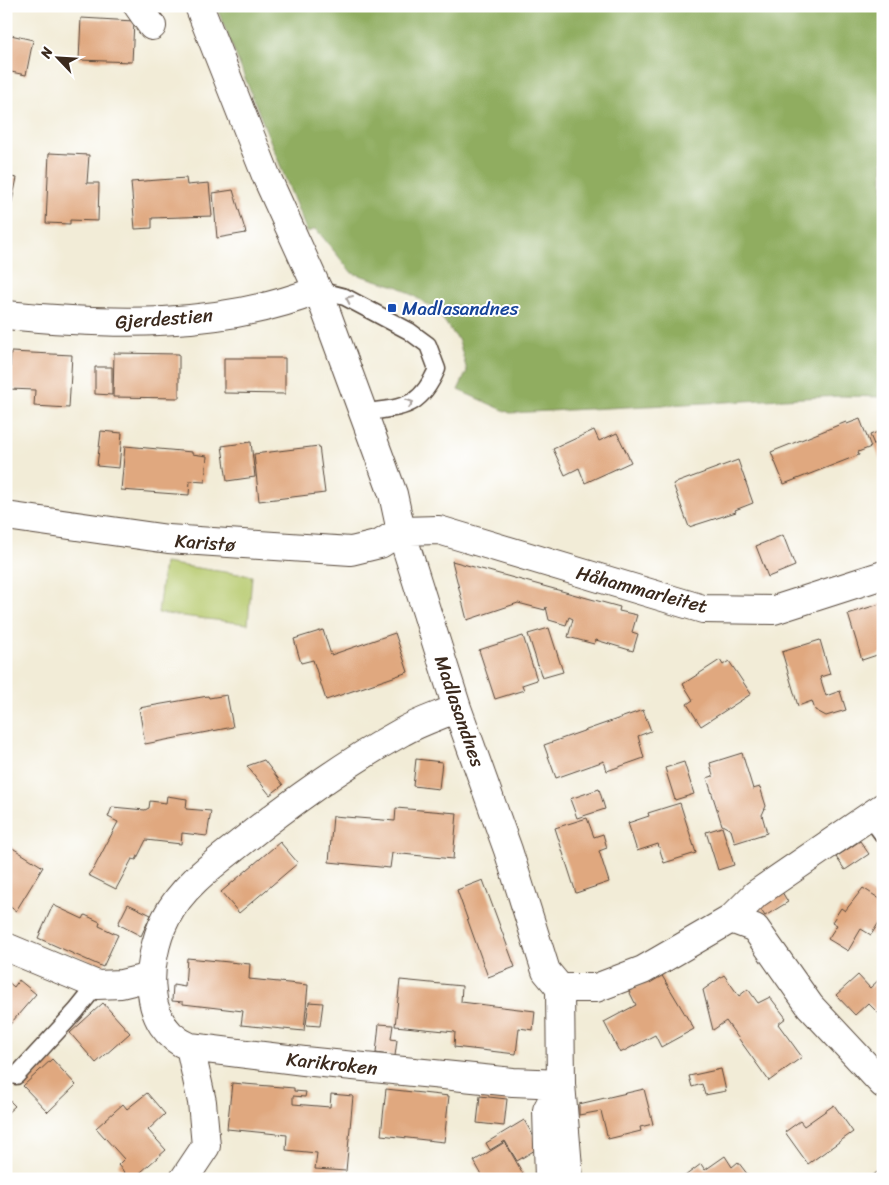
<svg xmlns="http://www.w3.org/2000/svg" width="889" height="1185" font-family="Sriracha,sans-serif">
  <rect width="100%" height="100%" fill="#fff"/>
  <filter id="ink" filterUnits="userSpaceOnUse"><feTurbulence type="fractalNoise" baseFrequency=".02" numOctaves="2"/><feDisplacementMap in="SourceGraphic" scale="10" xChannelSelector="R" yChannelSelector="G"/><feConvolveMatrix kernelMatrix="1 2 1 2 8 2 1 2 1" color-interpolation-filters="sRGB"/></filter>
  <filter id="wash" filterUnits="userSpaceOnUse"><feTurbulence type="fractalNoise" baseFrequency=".0096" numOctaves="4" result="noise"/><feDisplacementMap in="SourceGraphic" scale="20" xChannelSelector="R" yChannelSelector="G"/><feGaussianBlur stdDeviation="1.12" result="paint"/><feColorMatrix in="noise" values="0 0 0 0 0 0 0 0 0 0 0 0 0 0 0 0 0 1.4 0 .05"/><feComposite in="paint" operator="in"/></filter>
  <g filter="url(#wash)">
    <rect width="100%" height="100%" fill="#f2ecd7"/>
    <path fill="#b6c96c" stroke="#787a45" d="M 164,563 L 252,576 L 248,624 L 158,613 Z"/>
    <path fill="#90ad60" stroke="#666c3f" d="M 216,6 L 883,6 L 883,397 L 842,396 L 510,413 L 458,390 L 467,371 L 459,341 L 435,309 L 399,287 L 352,273 L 316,229 L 307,232 Z"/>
    <g id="blocks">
      <path fill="#e0a87f" d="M 81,18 L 134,21 L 132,62 L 79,60 Z
        M 6,34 L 33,40 L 26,75 L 6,71 Z
        M 49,153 L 89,155 L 87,183 L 99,183 L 98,221 L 70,220 L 70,224 L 46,223 Z
        M 6,176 L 17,178 L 10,211 L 6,210 Z
        M 186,178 L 187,185 L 209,183 L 212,216 L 152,218 L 152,228 L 135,229 L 131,182 Z
        M 233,190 L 246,233 L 217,238 L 213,193 Z
        M 6,351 L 9,351 L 8,365 L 6,365 Z
        M 11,352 L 72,355 L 69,408 L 34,406 L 35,390 L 9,389 Z
        M 114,353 L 179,354 L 179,398 L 113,397 Z
        M 224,358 L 285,358 L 285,394 L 224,393 Z
        M 95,367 L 112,367 L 112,395 L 95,394 Z
        M 860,419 L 871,447 L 858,452 L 859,455 L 784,484 L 771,452 L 846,422 L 847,424 Z
        M 594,430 L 599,441 L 617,433 L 631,462 L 585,483 L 579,468 L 565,475 L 553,449 Z
        M 883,430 L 883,466 L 870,435 Z
        M 101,431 L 122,433 L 119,468 L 97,466 Z
        M 251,442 L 255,477 L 227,481 L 222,446 Z
        M 125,446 L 192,452 L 192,454 L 207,456 L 205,482 L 190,481 L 189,495 L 121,490 Z
        M 319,446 L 325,493 L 259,501 L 254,454 Z
        M 738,460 L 753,503 L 735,510 L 736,512 L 689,527 L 673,484 Z
        M 783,535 L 795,566 L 768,577 L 756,546 Z
        M 452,561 L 620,607 L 619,611 L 637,615 L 632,632 L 638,634 L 633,651 L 596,640 L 594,644 L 568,637 L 573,619 L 569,617 L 566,625 L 549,620 L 546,607 L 545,610 L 518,603 L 467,620 Z
        M 883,603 L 883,653 L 862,660 L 848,614 Z
        M 549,628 L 563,672 L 542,678 L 528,634 Z
        M 323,630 L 331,655 L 395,633 L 408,672 L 326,700 L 313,660 L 301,663 L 294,639 Z
        M 523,636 L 537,680 L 522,685 L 524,690 L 495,699 L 479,650 Z
        M 820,640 L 830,674 L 820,677 L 826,696 L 840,691 L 846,710 L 826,716 L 815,710 L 812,701 L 798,706 L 782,652 Z
        M 720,660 L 723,665 L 729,661 L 751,694 L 701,726 L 687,704 L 693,700 L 683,684 Z
        M 227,695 L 233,727 L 145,744 L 139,708 L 208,696 L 209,698 Z
        M 643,710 L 651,731 L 638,736 L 644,758 L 607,771 L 604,761 L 556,778 L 544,745 Z
        M 742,753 L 753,789 L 760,787 L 766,806 L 762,815 L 767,833 L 735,843 L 731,830 L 722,825 L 707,778 L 713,776 L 710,763 Z
        M 416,759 L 442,762 L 439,789 L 413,786 Z
        M 264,760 L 283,785 L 270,795 L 247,766 Z
        M 684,762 L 694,794 L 675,800 L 665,768 Z
        M 599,789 L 605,809 L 577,818 L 570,799 Z
        M 167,796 L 187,799 L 186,809 L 211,811 L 207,836 L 182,833 L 181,844 L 146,840 L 136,860 L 132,859 L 116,889 L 88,875 L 94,868 L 118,822 L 108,817 L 112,807 L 145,810 L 149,808 L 150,801 L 166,803 Z
        M 680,803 L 696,853 L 664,863 L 658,844 L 637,851 L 628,823 L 649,816 L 648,813 Z
        M 396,808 L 457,813 L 453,859 L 392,853 L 390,868 L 329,862 L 333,816 L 395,821 Z
        M 587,818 L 594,837 L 603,834 L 607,848 L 599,851 L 609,882 L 576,893 L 555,828 Z
        M 722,827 L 734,865 L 718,870 L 706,832 Z
        M 860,841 L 869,854 L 845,870 L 836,857 Z
        M 280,842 L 298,863 L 239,913 L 221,892 Z
        M 6,844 L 43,867 L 16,911 L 6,904 Z
        M 483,880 L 515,967 L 488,977 L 457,890 Z
        M 779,887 L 788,902 L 765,916 L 755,901 Z
        M 863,888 L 883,901 L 881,910 L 883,916 L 871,935 L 861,929 L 848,951 L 828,939 L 837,925 L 832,922 L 841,908 L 845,911 Z
        M 128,904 L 151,915 L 141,936 L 118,924 Z
        M 53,905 L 83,919 L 85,915 L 100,922 L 99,926 L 118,935 L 103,967 L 38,938 Z
        M 187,958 L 250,964 L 249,979 L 308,985 L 304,1031 L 241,1025 L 243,1011 L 183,1004 L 183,1002 L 172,1001 L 173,985 L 185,987 Z
        M 661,974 L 694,1029 L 661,1047 L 655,1035 L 620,1053 L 604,1022 L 636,1005 L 629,991 Z
        M 724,975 L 739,996 L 748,989 L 758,1003 L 770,997 L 786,1018 L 778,1024 L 802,1057 L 769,1081 L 726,1021 L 713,1030 L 703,990 Z
        M 858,975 L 870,988 L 883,976 L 883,1018 L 868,1003 L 855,1015 L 836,995 Z
        M 6,980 L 14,987 L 19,980 L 36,994 L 6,1029 Z
        M 400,980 L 462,986 L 461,1002 L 535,1011 L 533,1030 L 519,1028 L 516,1054 L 454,1047 L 455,1032 L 395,1026 Z
        M 309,1002 L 323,1003 L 320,1026 L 306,1025 Z
        M 103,1003 L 130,1033 L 96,1063 L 70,1033 Z
        M 379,1024 L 393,1025 L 391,1039 L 397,1040 L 395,1056 L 376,1053 Z
        M 52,1059 L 76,1085 L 48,1112 L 23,1086 Z
        M 721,1069 L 726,1091 L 705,1095 L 702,1084 L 692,1087 L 689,1076 Z
        M 232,1083 L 294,1088 L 294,1091 L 306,1092 L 305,1097 L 293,1096 L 293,1104 L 330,1107 L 331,1094 L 353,1096 L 346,1171 L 315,1169 L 317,1153 L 286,1150 L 287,1135 L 227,1129 Z
        M 386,1089 L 449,1096 L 444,1142 L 381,1135 Z
        M 644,1089 L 653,1124 L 640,1127 L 641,1131 L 608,1139 L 601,1111 L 579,1115 L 579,1104 Z
        M 147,1093 L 165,1114 L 148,1130 L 166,1150 L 133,1179 L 130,1179 L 118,1165 L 124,1159 L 96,1128 L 123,1104 L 127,1109 Z
        M 480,1096 L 507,1099 L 504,1126 L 477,1123 Z
        M 6,1097 L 15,1106 L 6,1114 Z
        M 834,1105 L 853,1132 L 808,1164 L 785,1132 L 800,1121 L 804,1126 Z
        M 524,1120 L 540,1147 L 517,1161 L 505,1141 L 490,1150 L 486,1143 Z
        M 505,1142 L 526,1179 L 484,1179 L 474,1161 Z
        M 725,1156 L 732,1167 L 738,1162 L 748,1175 L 743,1179 L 681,1179 L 701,1164 L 705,1170 Z
        M 880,1170 L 883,1179 L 868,1179 Z"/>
    </g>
  </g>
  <g filter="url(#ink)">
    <use href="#blocks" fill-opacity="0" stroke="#56473a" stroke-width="1"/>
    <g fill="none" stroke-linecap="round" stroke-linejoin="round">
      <defs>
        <path id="service" d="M 318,290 L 345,297 L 409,331 L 428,345 L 437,369 C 419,410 403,406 363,413
          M 869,816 L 883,835
          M 16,1076 L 76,1011 L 97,985"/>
        <path id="minor" d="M 138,6 L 152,26
          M 6,315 C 109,325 220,329 318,290
          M 6,516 L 168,539 L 351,551 L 380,544 L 401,531
          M 401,531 L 457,708 L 508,850 L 546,971 L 560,988 L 561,1084 L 569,1179
          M 401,531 L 439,530 L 703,609 L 774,610 L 883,575
          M 457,708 C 439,716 419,722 402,732 C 346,763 293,801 243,841 C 215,863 182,886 166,918 C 155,939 149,969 152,992 C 154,1017 166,1037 190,1047 L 304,1061 L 513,1082 L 561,1084 L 547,1110 L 549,1179
          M 731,919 L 755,928 L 810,1006 L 883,1084
          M 6,947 L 97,985 L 121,984 L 150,977
          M 560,988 L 596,988 L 643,970 L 731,919 L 756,894 L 883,807
          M 184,1179 L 206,1146 L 202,1102 L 190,1047"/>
        <path id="tertiary" d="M 199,6 L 267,178 L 318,290 L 393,494 L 401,531"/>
      </defs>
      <use href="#service" stroke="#56473a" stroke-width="19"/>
      <use href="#minor" stroke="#56473a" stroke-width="30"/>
      <use href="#tertiary" stroke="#56473a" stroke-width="30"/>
      <use href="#service" stroke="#fff" stroke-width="16"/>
      <use href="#minor" stroke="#fff" stroke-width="28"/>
      <use href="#tertiary" stroke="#fff" stroke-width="28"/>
    </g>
    <defs><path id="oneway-chevron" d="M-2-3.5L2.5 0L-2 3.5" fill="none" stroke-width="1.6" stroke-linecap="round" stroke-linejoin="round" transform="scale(1.25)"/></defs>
    <g stroke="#a79f9a">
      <use href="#oneway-chevron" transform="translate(349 299) rotate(-156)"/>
      <use href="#oneway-chevron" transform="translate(410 403) rotate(-18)"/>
    </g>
  </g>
  <rect fill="#1a4fb4" stroke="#fff" stroke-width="2" x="387" y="303" width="10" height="10" rx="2.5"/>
  <g text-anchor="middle" stroke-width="4" stroke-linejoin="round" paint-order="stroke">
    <g font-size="19" fill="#164399" stroke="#fff" text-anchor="start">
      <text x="402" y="315">Madlasandnes</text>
    </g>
    <g font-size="19" fill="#3b2a1e" stroke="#fff">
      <text transform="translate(164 318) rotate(-4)" y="7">Gjerdestien</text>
      <text transform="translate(205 542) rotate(4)" y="7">Karistø</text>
      <text transform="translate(642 589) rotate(15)" y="7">Håhammarleitet</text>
      <text transform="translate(460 711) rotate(71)" y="7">Madlasandnes</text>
      <text transform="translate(332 1063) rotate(6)" y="7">Karikroken</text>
    </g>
  </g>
  <rect width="889" height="1185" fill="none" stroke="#fff" stroke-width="25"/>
  <g transform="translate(58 58) rotate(295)" stroke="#ffffff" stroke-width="4" paint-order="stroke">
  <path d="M0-4L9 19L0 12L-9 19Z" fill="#3b2a1e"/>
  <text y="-8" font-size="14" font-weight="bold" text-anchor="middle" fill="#3b2a1e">N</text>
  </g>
</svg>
